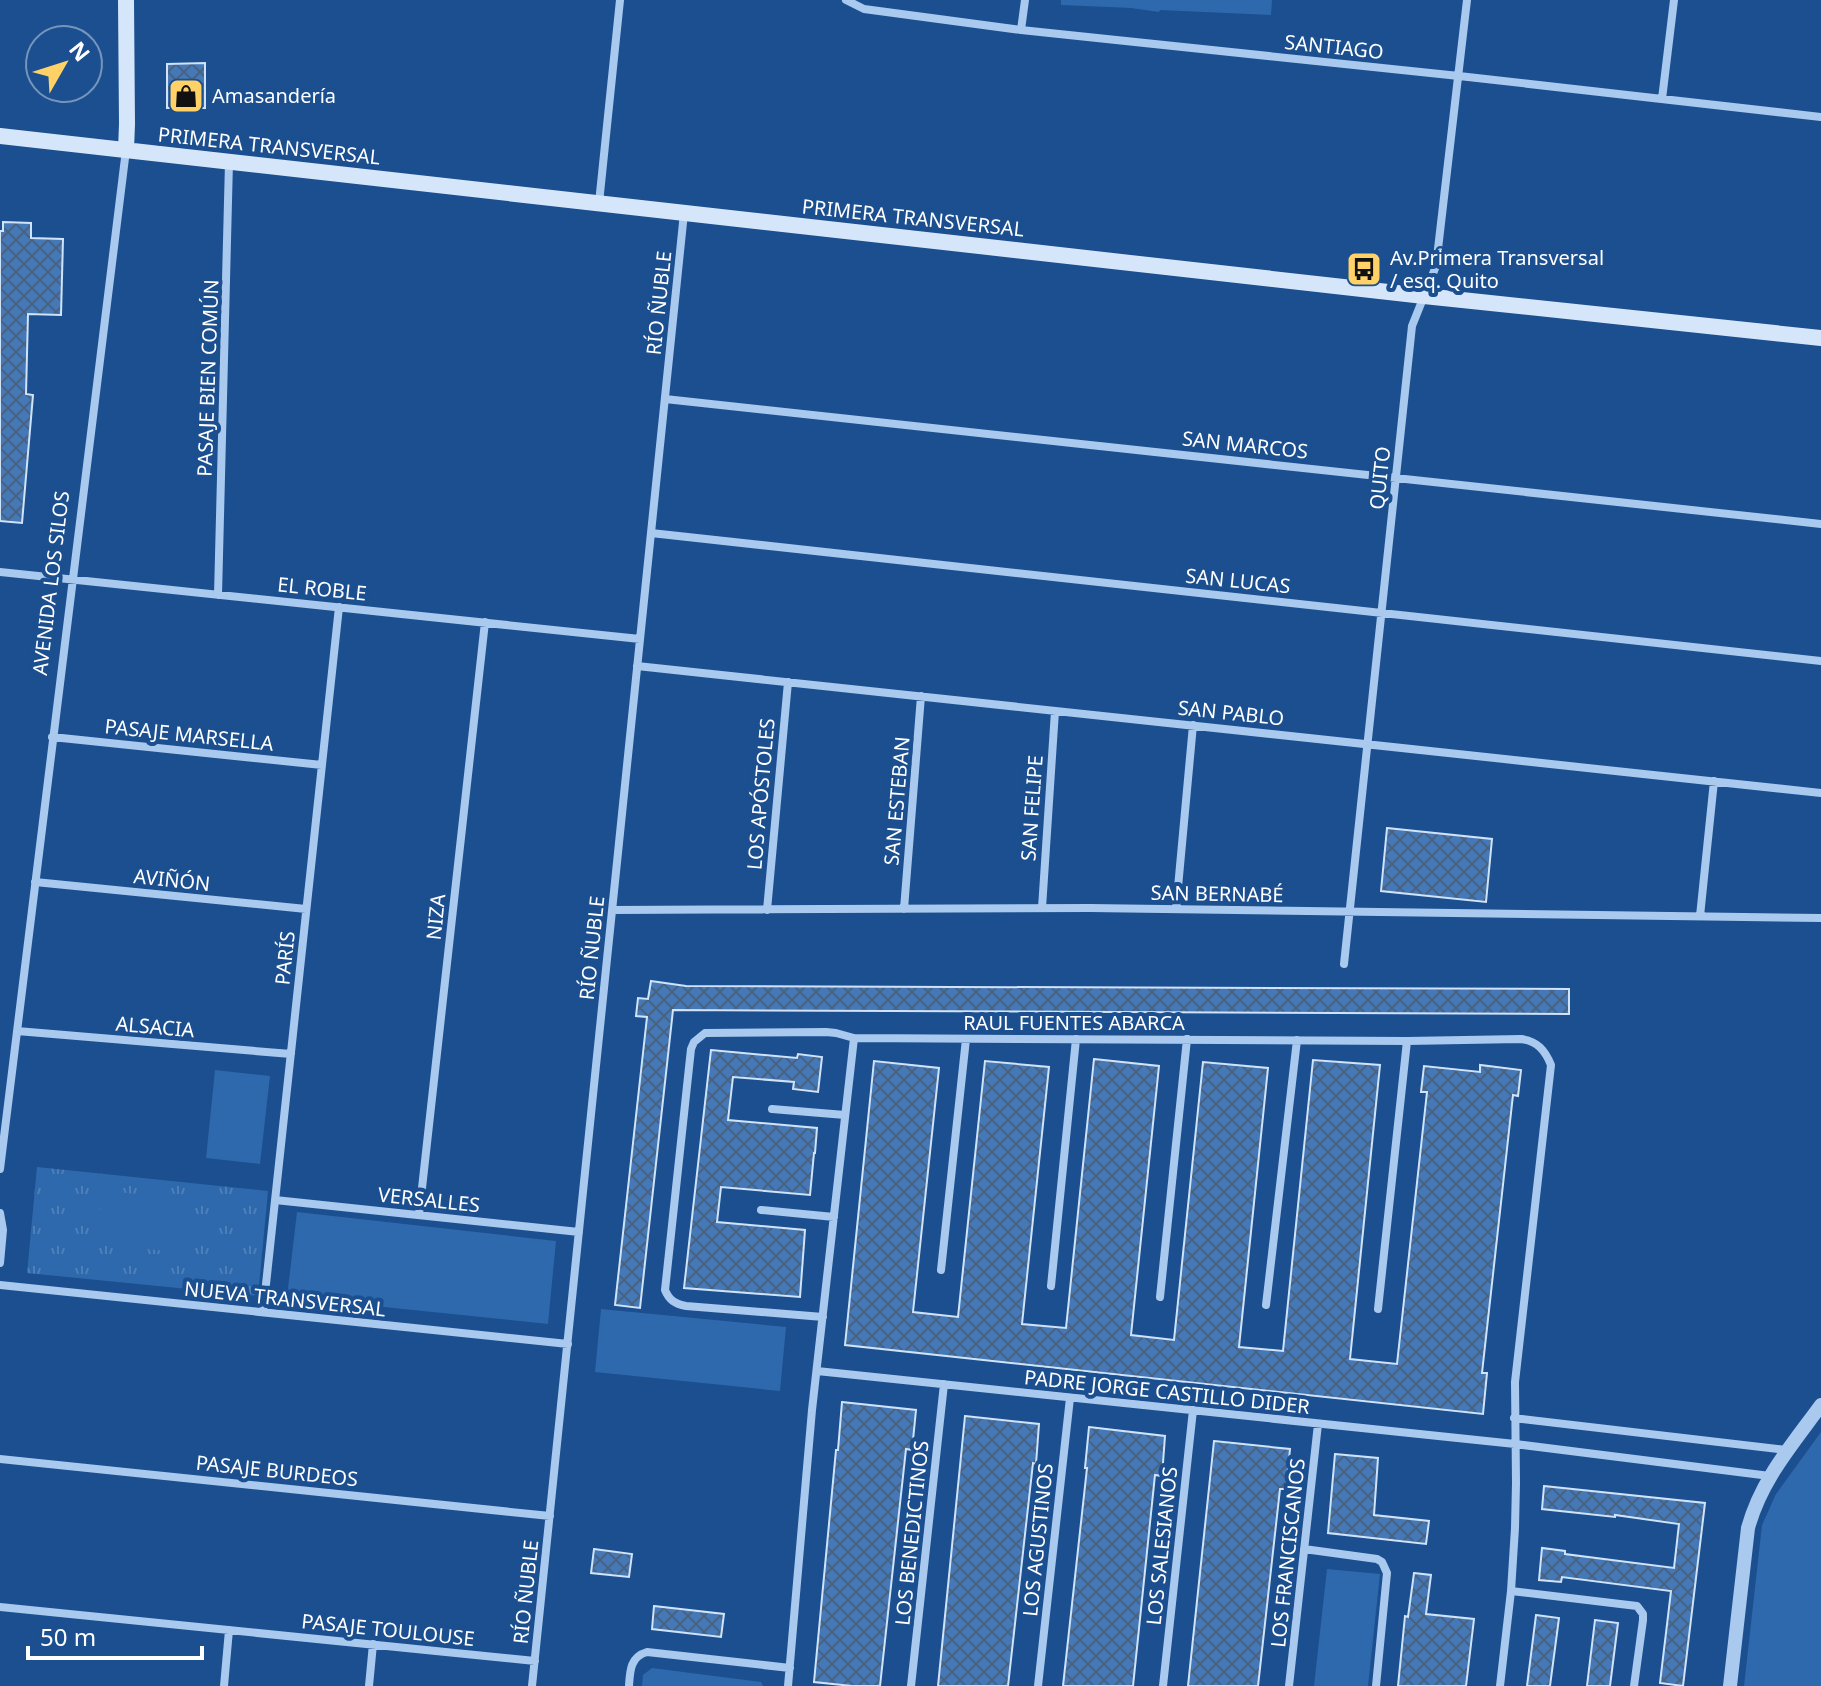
<svg xmlns="http://www.w3.org/2000/svg" width="1821" height="1686" font-family="'Noto Sans',sans-serif">
  <defs>
    <pattern id="grass-tufts" width="24" height="20" patternUnits="userSpaceOnUse" patternTransform="scale(2)"><rect width="24" height="20" fill="#2e69ad"/><path d="M3 7l-1-3M5 7V3M7 7l1-3M15 17l-1-3M17 17v-4M19 17l1-3" fill="none" stroke="#4d80b9"/></pattern>
    <pattern id="building-cross-hatch" width="8" height="8" patternUnits="userSpaceOnUse" patternTransform="scale(2)"><rect width="8" height="8" fill="#4478b7"/><path d="M0 0l8 8M0 8l8-8" fill="none" stroke="#486282"/></pattern>
  </defs>
  <rect width="100%" height="100%" fill="#1b4f8f"/>
  <path fill="url(#grass-tufts)" d="M 37,1167 L 268,1191 L 258,1296 L 27,1273 Z"/>
  <path fill="#2e69ad" d="M 1061,0 L 1272,0 L 1271,15 L 1160,10 L 1159,12 L 1131,8 L 1061,5 Z
    M 215,1070 L 270,1076 L 260,1164 L 206,1158 Z
    M 101,1191 L 190,1198 L 185,1253 L 97,1244 Z
    M 297,1212 L 556,1241 L 548,1324 L 287,1297 Z
    M 601,1309 L 786,1327 L 780,1391 L 595,1372 Z
    M 1821,1432 L 1821,1686 L 1744,1686 L 1762,1525 L 1776,1494 Z
    M 1327,1569 L 1380,1574 L 1368,1686 L 1314,1686 Z
    M 652,1668 L 761,1682 L 763,1686 L 642,1686 L 643,1675 Z"/>
  <path fill="url(#building-cross-hatch)" stroke="#cfe3fa" stroke-width="2" d="M 205,63 L 205,108 L 167,108 L 167,64 Z
    M 3,222 L 31,223 L 31,238 L 63,239 L 61,315 L 28,314 L 26,394 L 33,395 L 22,523 L 0,521 L 0,231 L 3,231 Z
    M 1387,828 L 1492,839 L 1486,902 L 1381,891 Z
    M 651,981 L 686,986 L 1569,989 L 1569,1014 L 673,1010 L 640,1308 L 615,1305 L 647,1017 L 636,1016 L 638,998 L 648,999 Z
    M 711,1050 L 797,1058 L 798,1054 L 822,1057 L 818,1092 L 793,1089 L 794,1082 L 733,1077 L 728,1120 L 817,1128 L 815,1153 L 814,1153 L 810,1195 L 721,1187 L 717,1222 L 805,1230 L 800,1297 L 684,1288 Z
    M 1094,1059 L 1159,1066 L 1131,1335 L 1174,1340 L 1203,1062 L 1268,1068 L 1239,1347 L 1283,1351 L 1313,1060 L 1380,1065 L 1350,1359 L 1397,1364 L 1427,1092 L 1421,1092 L 1424,1066 L 1480,1072 L 1480,1065 L 1521,1070 L 1518,1096 L 1513,1095 L 1482,1373 L 1487,1373 L 1483,1414 L 845,1345 L 874,1061 L 939,1068 L 913,1312 L 958,1317 L 985,1061 L 1049,1067 L 1022,1324 L 1066,1328 Z
    M 842,1402 L 916,1410 L 912,1450 L 906,1449 L 880,1686 L 852,1686 L 814,1682 L 836,1450 L 838,1450 Z
    M 965,1416 L 1039,1424 L 1036,1464 L 1033,1463 L 1008,1686 L 938,1686 Z
    M 1089,1427 L 1165,1436 L 1162,1476 L 1155,1475 L 1133,1686 L 1063,1686 L 1087,1468 L 1085,1468 Z
    M 1214,1441 L 1290,1449 L 1286,1489 L 1280,1489 L 1258,1686 L 1188,1686 Z
    M 1335,1454 L 1378,1458 L 1374,1515 L 1429,1521 L 1426,1544 L 1328,1533 Z
    M 1544,1486 L 1705,1503 L 1683,1686 L 1660,1683 L 1671,1591 L 1562,1577 L 1561,1582 L 1539,1580 L 1542,1548 L 1565,1551 L 1565,1554 L 1674,1568 L 1679,1524 L 1615,1515 L 1615,1517 L 1542,1509 Z
    M 594,1549 L 632,1554 L 629,1577 L 591,1573 Z
    M 1414,1573 L 1431,1575 L 1426,1614 L 1474,1619 L 1466,1686 L 1398,1686 L 1405,1616 L 1408,1617 Z
    M 654,1606 L 724,1614 L 721,1637 L 652,1629 Z
    M 1536,1615 L 1559,1618 L 1550,1686 L 1527,1686 Z
    M 1595,1620 L 1618,1623 L 1610,1686 L 1587,1686 Z"/>
  <g fill="none" stroke-linecap="round" stroke-linejoin="round">
    <path stroke="#a9c9ee" stroke-width="8" d="M 846,0 L 864,9 L 1021,30 L 1459,76 L 1821,117
      M 1021,30 L 1025,0
      M 1662,99 L 1674,0
      M 599,203 L 620,0
      M 665,399 L 1821,524
      M 651,533 L 1821,661
      M 0,572 L 640,639
      M 218,595 L 229,162
      M 637,666 L 1821,793
      M 52,737 L 322,765
      M 35,882 L 306,909
      M 1042,908 L 1055,711
      M 904,909 L 921,696
      M 1176,909 L 1193,725
      M 612,910 L 1090,908 L 1821,918
      M 767,910 L 788,682
      M 1700,916 L 1714,781
      M 1344,964 L 1412,326 L 1436,266 L 1467,0
      M 17,1031 L 291,1054
      M 772,1109 L 845,1115
      M 0,1169 L 126,150
      M 275,1200 L 579,1232
      M 761,1210 L 834,1217
      M 0,1213 L 3,1230 L 0,1263
      M 419,1215 L 485,622
      M 941,1270 L 966,1039
      M 0,1285 L 568,1344
      M 1051,1286 L 1076,1039
      M 1160,1297 L 1187,1039
      M 1266,1305 L 1297,1040
      M 1378,1309 L 1407,1041
      M 263,1312 L 339,607
      M 823,1317 L 686,1306 C 675,1304 669,1300 665,1290 L 691,1049 L 694,1042 L 705,1033 L 826,1032 L 836,1033 L 854,1038 L 1407,1041 L 1521,1039 C 1537,1041 1545,1050 1551,1065 L 1515,1382 L 1516,1483 L 1515,1528 L 1511,1591 L 1500,1686
      M 817,1371 L 1515,1444 L 1770,1476
      M 1514,1418 L 1787,1450
      M 0,1459 L 550,1516
      M 1304,1549 L 1377,1559 L 1382,1562 L 1387,1573 L 1376,1686
      M 1511,1591 L 1637,1606 L 1643,1614 L 1643,1620 L 1634,1686
      M 0,1607 L 535,1661
      M 224,1686 L 229,1630
      M 369,1686 L 373,1644
      M 532,1686 L 684,213
      M 629,1686 C 630,1671 630,1657 647,1652 L 790,1668
      M 788,1686 L 812,1410 L 854,1038
      M 911,1686 L 944,1384
      M 1038,1686 L 1070,1398
      M 1163,1686 L 1193,1410
      M 1289,1686 L 1318,1424"/>
    <path stroke="#a9c9ee" stroke-width="14" d="M 1730,1686 L 1748,1528 C 1761,1480 1792,1445 1821,1405"/>
    <path stroke="#d6e6fa" stroke-width="16" d="M 126,0 L 127,124 L 126,150
      M 0,136 L 1424,296 L 1821,338"/>
  </g>
  <defs>
    <symbol id="shop-square" viewBox="-11 -11 22 22"><rect x="-9" y="-9" width="18" height="18" rx="4" fill="#ffd166" stroke="#1b4f8f"/><path d="M-5-2.5h2.3a2.7 3.5 0 0 1 5.4 0H5L5.5 6h-11ZM-1.5-2.5h3a1.5 2.3 0 0 0-3 0Z" fill="#111"/></symbol>
    <symbol id="bus-square" viewBox="-11 -11 22 22"><rect x="-9" y="-9" width="18" height="18" rx="4" fill="#ffd166" stroke="#1b4f8f"/><path d="M-5-6H5V4H4V6H2V4H-2V6H-4V4H-5ZM-3.5-4V0h7V-4ZM-3.5 1.2v1.5H-2V1.2ZM2 1.2v1.5H3.5V1.2Z" fill="#111"/></symbol>
  </defs>
  <g fill-rule="evenodd">
    <use href="#shop-square" x="166" y="76" width="40" height="40"/>
    <use href="#bus-square" x="1344" y="249" width="40" height="40"/>
  </g>
  <g text-anchor="middle" stroke-width="8" stroke-linejoin="round" paint-order="stroke">
    <g font-size="20" fill="#fff" stroke="#1b4f8f">
      <text transform="translate(1334 47) rotate(6)" y="7">SANTIAGO</text>
      <text transform="translate(269 146) rotate(6)" y="7">PRIMERA TRANSVERSAL</text>
      <text transform="translate(913 218) rotate(6)" y="7">PRIMERA TRANSVERSAL</text>
      <text transform="translate(659 303) rotate(-84)" y="7">RÍO ÑUBLE</text>
      <text transform="translate(208 378) rotate(-88)" y="7">PASAJE BIEN COMÚN</text>
      <text transform="translate(1245 445) rotate(6)" y="7">SAN MARCOS</text>
      <text transform="translate(1380 478) rotate(-84)" y="7">QUITO</text>
      <text transform="translate(1238 581) rotate(6)" y="7">SAN LUCAS</text>
      <text transform="translate(51 583) rotate(-83)" y="7">AVENIDA LOS SILOS</text>
      <text transform="translate(322 589) rotate(6)" y="7">EL ROBLE</text>
      <text transform="translate(1231 713) rotate(6)" y="7">SAN PABLO</text>
      <text transform="translate(189 735) rotate(6)" y="7">PASAJE MARSELLA</text>
      <text transform="translate(761 794) rotate(-85)" y="7">LOS APÓSTOLES</text>
      <text transform="translate(897 801) rotate(-85)" y="7">SAN ESTEBAN</text>
      <text transform="translate(1032 808) rotate(-86)" y="7">SAN FELIPE</text>
      <text transform="translate(172 880) rotate(6)" y="7">AVIÑÓN</text>
      <text transform="translate(1217 894) rotate(1)" y="7">SAN BERNABÉ</text>
      <text transform="translate(436 917) rotate(-84)" y="7">NIZA</text>
      <text transform="translate(592 948) rotate(-84)" y="7">RÍO ÑUBLE</text>
      <text transform="translate(285 958) rotate(-84)" y="7">PARÍS</text>
      <text x="1074" y="1030">RAUL FUENTES ABARCA</text>
      <text transform="translate(155 1027) rotate(5)" y="7">ALSACIA</text>
      <text transform="translate(429 1200) rotate(6)" y="7">VERSALLES</text>
      <text transform="translate(285 1299) rotate(6)" y="7">NUEVA TRANSVERSAL</text>
      <text transform="translate(1167 1392) rotate(6)" y="7">PADRE JORGE CASTILLO DIDER</text>
      <text transform="translate(277 1471) rotate(6)" y="7">PASAJE BURDEOS</text>
      <text transform="translate(912 1533) rotate(-84)" y="7">LOS BENEDICTINOS</text>
      <text transform="translate(1038 1540) rotate(-84)" y="7">LOS AGUSTINOS</text>
      <text transform="translate(1162 1546) rotate(-84)" y="7">LOS SALESIANOS</text>
      <text transform="translate(1288 1553) rotate(-84)" y="7">LOS FRANCISCANOS</text>
      <text transform="translate(526 1592) rotate(-84)" y="7">RÍO ÑUBLE</text>
      <text transform="translate(388 1630) rotate(6)" y="7">PASAJE TOULOUSE</text>
    </g>
    <g font-size="20" fill="#fff" stroke="#1b4f8f" text-anchor="start">
      <text x="212" y="103">Amasandería</text>
      <text x="1390" y="265">Av.Primera Transversal<tspan x="1390" dy="23">/ esq. Quito</tspan></text>
    </g>
  </g>
  <g transform="translate(64 64) rotate(51)"><circle r="38" fill="#1b4f8f" stroke="#7695bc" stroke-width="2"/>
  <path d="M0-6L14 30L0 20L-14 30Z" fill="#ffd166"/>
  <text y="-12" font-size="22" font-weight="bold" text-anchor="middle" fill="#ffffff">N</text>
  </g>
  <path d="M28 1646v12h174v-12" fill="none" stroke="#ffffff" stroke-width="4"/>
  <text x="40" y="1646" font-size="24" fill="#ffffff" stroke="#1b4f8f" stroke-width="6" paint-order="stroke">50 m</text>
</svg>
